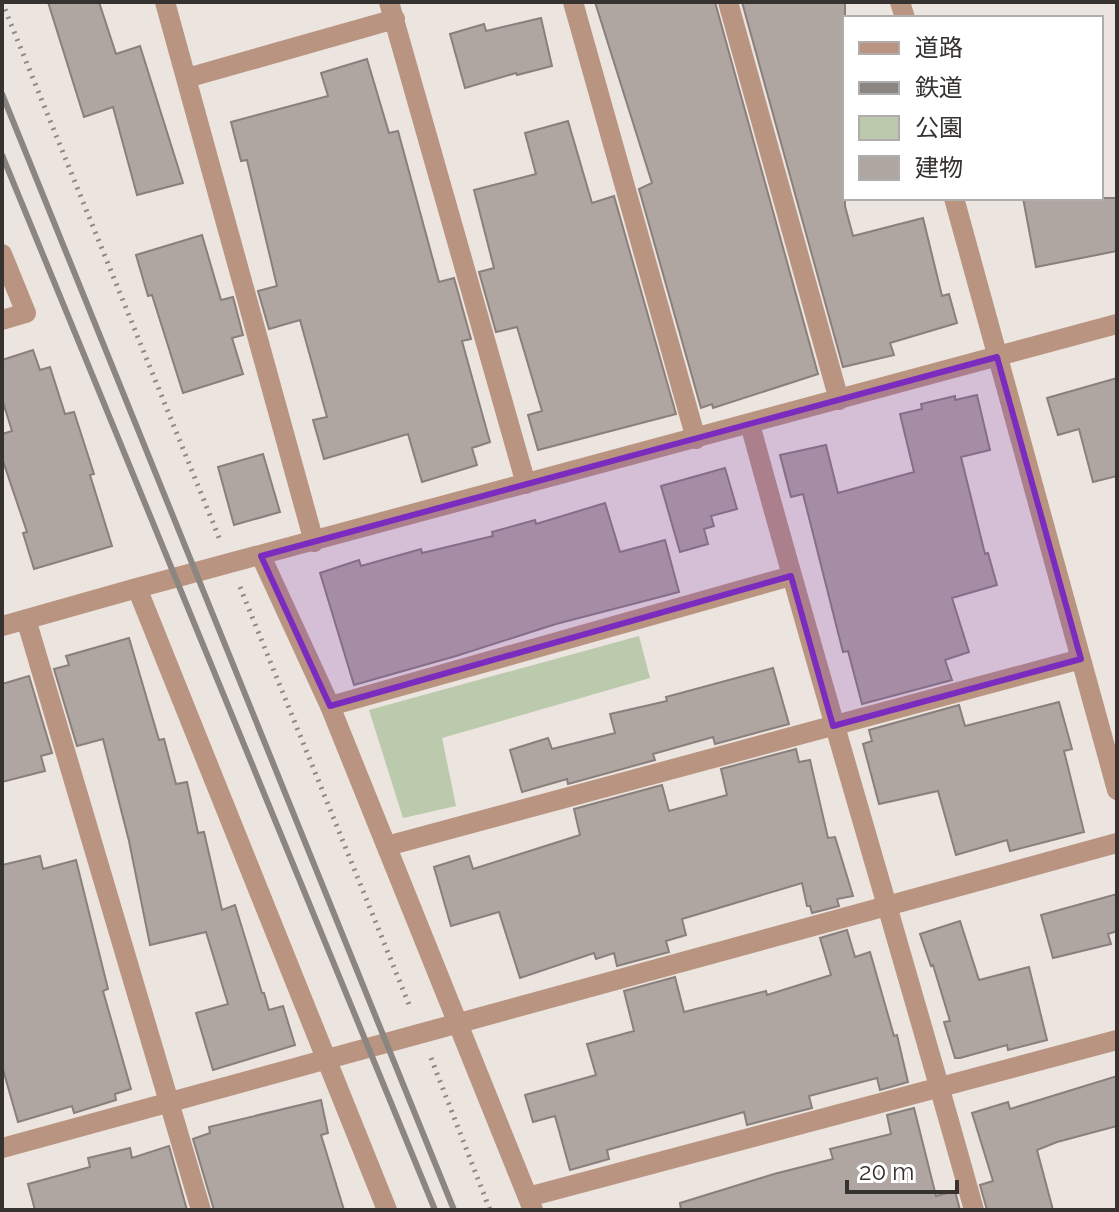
<svg xmlns="http://www.w3.org/2000/svg" width="1119" height="1212" font-family="Raleway,'Noto Sans JP',sans-serif">
  <rect width="100%" height="100%" fill="#ece4de"/>
  <path fill="#bbc9ac" d="M 639,636 L 650,678 L 442,738 L 456,806 L 403,818 L 369,710 Z"/>
  <path fill="#afa5a1" stroke="#897f7c" stroke-width="2" d="M 48,2 L 99,2 L 116,54 L 140,46 L 183,183 L 137,195 L 113,107 L 84,117 Z
    M 595,2 L 715,2 L 818,374 L 713,408 L 712,404 L 701,408 L 639,189 L 652,183 Z
    M 742,2 L 845,2 L 845,206 L 853,236 L 923,218 L 942,296 L 949,294 L 957,323 L 890,343 L 894,355 L 843,367 Z
    M 541,18 L 552,66 L 517,75 L 516,73 L 465,88 L 450,34 L 484,24 L 486,31 Z
    M 367,59 L 389,133 L 398,131 L 439,282 L 454,278 L 471,339 L 462,341 L 490,442 L 472,448 L 477,465 L 422,482 L 408,434 L 324,459 L 313,420 L 327,417 L 300,320 L 269,329 L 258,291 L 277,286 L 247,160 L 241,161 L 231,122 L 328,96 L 321,73 Z
    M 568,121 L 592,203 L 614,196 L 676,414 L 538,450 L 528,415 L 542,411 L 517,327 L 496,332 L 479,272 L 494,268 L 474,190 L 536,174 L 525,133 Z
    M 1023,198 L 1117,198 L 1117,251 L 1036,267 Z
    M 202,235 L 221,300 L 233,297 L 243,335 L 232,338 L 243,374 L 183,393 L 152,295 L 148,296 L 136,255 Z
    M 33,350 L 40,370 L 50,367 L 65,414 L 74,412 L 94,474 L 90,475 L 112,546 L 34,569 L 23,533 L 27,532 L 2,458 L 2,434 L 12,431 L 2,399 L 2,360 Z
    M 1117,378 L 1117,476 L 1093,482 L 1079,429 L 1058,435 L 1047,398 Z
    M 977,395 L 990,450 L 961,457 L 985,554 L 988,553 L 997,585 L 952,598 L 969,652 L 945,660 L 952,680 L 862,704 L 848,651 L 843,652 L 803,494 L 791,497 L 780,455 L 826,445 L 838,493 L 914,472 L 900,414 L 922,409 L 921,404 L 955,396 L 955,400 Z
    M 263,454 L 280,512 L 234,525 L 218,467 Z
    M 725,468 L 737,509 L 711,516 L 714,526 L 704,529 L 708,544 L 680,552 L 661,486 Z
    M 605,503 L 620,552 L 665,540 L 679,592 L 556,624 L 456,656 L 354,685 L 320,573 L 359,560 L 361,566 L 421,549 L 422,553 L 493,536 L 492,532 L 535,520 L 536,524 Z
    M 129,638 L 159,740 L 164,739 L 176,784 L 187,782 L 198,833 L 204,832 L 222,910 L 235,905 L 262,993 L 264,993 L 269,1010 L 283,1006 L 295,1045 L 213,1070 L 196,1013 L 228,1004 L 206,932 L 150,945 L 129,841 L 103,739 L 77,746 L 54,669 L 69,665 L 66,656 Z
    M 773,668 L 789,724 L 715,744 L 713,737 L 653,754 L 655,760 L 568,784 L 567,779 L 522,792 L 510,750 L 548,738 L 552,749 L 615,733 L 610,714 L 667,701 L 666,697 Z
    M 29,676 L 52,753 L 41,756 L 45,771 L 2,782 L 2,684 Z
    M 1059,702 L 1072,749 L 1064,751 L 1084,832 L 1010,851 L 1007,840 L 956,855 L 938,791 L 879,804 L 863,744 L 872,741 L 869,730 L 959,705 L 965,726 Z
    M 796,749 L 799,762 L 810,760 L 828,838 L 835,837 L 853,896 L 837,899 L 839,906 L 812,913 L 810,906 L 807,906 L 802,883 L 682,919 L 686,935 L 666,941 L 669,952 L 617,966 L 614,953 L 596,959 L 594,953 L 520,978 L 499,912 L 451,926 L 434,867 L 469,856 L 473,869 L 580,835 L 574,809 L 662,785 L 669,811 L 727,795 L 721,769 Z
    M 40,856 L 43,869 L 76,860 L 108,989 L 103,991 L 131,1089 L 115,1094 L 116,1100 L 74,1113 L 72,1106 L 18,1122 L 2,1066 L 2,865 Z
    M 1117,894 L 1117,931 L 1108,934 L 1111,944 L 1053,958 L 1041,915 Z
    M 960,921 L 979,980 L 1029,967 L 1047,1040 L 1008,1050 L 1007,1045 L 960,1058 L 955,1058 L 944,1022 L 950,1021 L 933,965 L 931,966 L 920,934 Z
    M 847,930 L 855,957 L 870,952 L 894,1036 L 897,1035 L 908,1082 L 880,1090 L 877,1078 L 809,1096 L 812,1108 L 747,1125 L 744,1112 L 607,1150 L 609,1159 L 570,1170 L 555,1116 L 533,1122 L 525,1095 L 596,1075 L 587,1044 L 634,1031 L 624,991 L 675,977 L 684,1012 L 766,991 L 767,995 L 831,975 L 820,938 Z
    M 1117,1076 L 1117,1126 L 1057,1142 L 1037,1150 L 1053,1210 L 987,1210 L 980,1185 L 993,1181 L 972,1113 L 1008,1102 L 1010,1109 Z
    M 321,1100 L 328,1133 L 321,1135 L 344,1210 L 214,1210 L 193,1139 L 210,1133 L 209,1127 Z
    M 914,1108 L 936,1196 L 955,1191 L 960,1210 L 681,1210 L 680,1203 L 774,1174 L 833,1159 L 830,1149 L 891,1134 L 887,1115 Z
    M 169,1146 L 187,1210 L 35,1210 L 28,1184 L 90,1167 L 88,1158 L 130,1148 L 132,1158 Z"/>
  <g fill="none" stroke-linecap="round" stroke-linejoin="round">
    <path stroke="#8e8984" stroke-width="5" stroke-dasharray="2 6" stroke-linecap="butt" d="M 2,2 L 220,540
      M 240,587 L 410,1007
      M 431,1058 L 490,1210"/>
    <path stroke="#b89481" stroke-width="20" d="M 165,2 L 314,542
      M 389,2 L 526,484
      M 573,2 L 696,439
      M 728,2 L 839,400
      M 900,2 L 905,18
      M 187,78 L 395,19
      M 954,198 L 1117,790
      M 2,254 L 26,313 L 2,320
      M 750,424 C 821,687 901,947 974,1210
      M 261,556 L 330,706 L 533,1210
      M 137,588 L 1117,324
      M 26,619 L 201,1210
      M 2,626 L 137,588 L 387,1210
      M 330,706 L 791,576
      M 387,846 L 1081,659
      M 2,1148 L 1117,843
      M 528,1197 L 1117,1040"/>
    <path stroke="#8c8682" stroke-width="6" d="M 2,94 L 454,1210
      M 2,155 L 435,1210"/>
  </g>
  <path fill="#7b2cbf" fill-opacity="0.2" stroke="#7b2cbf" stroke-width="6" stroke-linejoin="round" d="M 997,357 L 1081,659 L 833,726 L 791,576 L 330,706 L 261,556 Z"/>
  <rect width="1119" height="1212" fill="none" stroke="#35322f" stroke-width="8"/>
  <rect x="843" y="16" width="260" height="184" fill="#ffffff" stroke="#aeadac" stroke-width="2"/>
  <rect x="859" y="42" width="40" height="12" fill="#b89481" stroke="#aeadac" stroke-width="2"/>
  <text x="915" y="56" font-size="24" fill="#35322f">道路</text>
  <rect x="859" y="82" width="40" height="12" fill="#8c8682" stroke="#aeadac" stroke-width="2"/>
  <text x="915" y="96" font-size="24" fill="#35322f">鉄道</text>
  <rect x="859" y="116" width="40" height="24" fill="#bbc9ac" stroke="#aeadac" stroke-width="2"/>
  <text x="915" y="136" font-size="24" fill="#35322f">公園</text>
  <rect x="859" y="156" width="40" height="24" fill="#afa5a1" stroke="#aeadac" stroke-width="2"/>
  <text x="915" y="176" font-size="24" fill="#35322f">建物</text>
  <path d="M847 1180v12h110v-12" fill="none" stroke="#35322f" stroke-width="4"/>
  <text x="859" y="1180" font-size="24" fill="#35322f" stroke="#ffffff" stroke-width="6" paint-order="stroke">20 m</text>
</svg>
